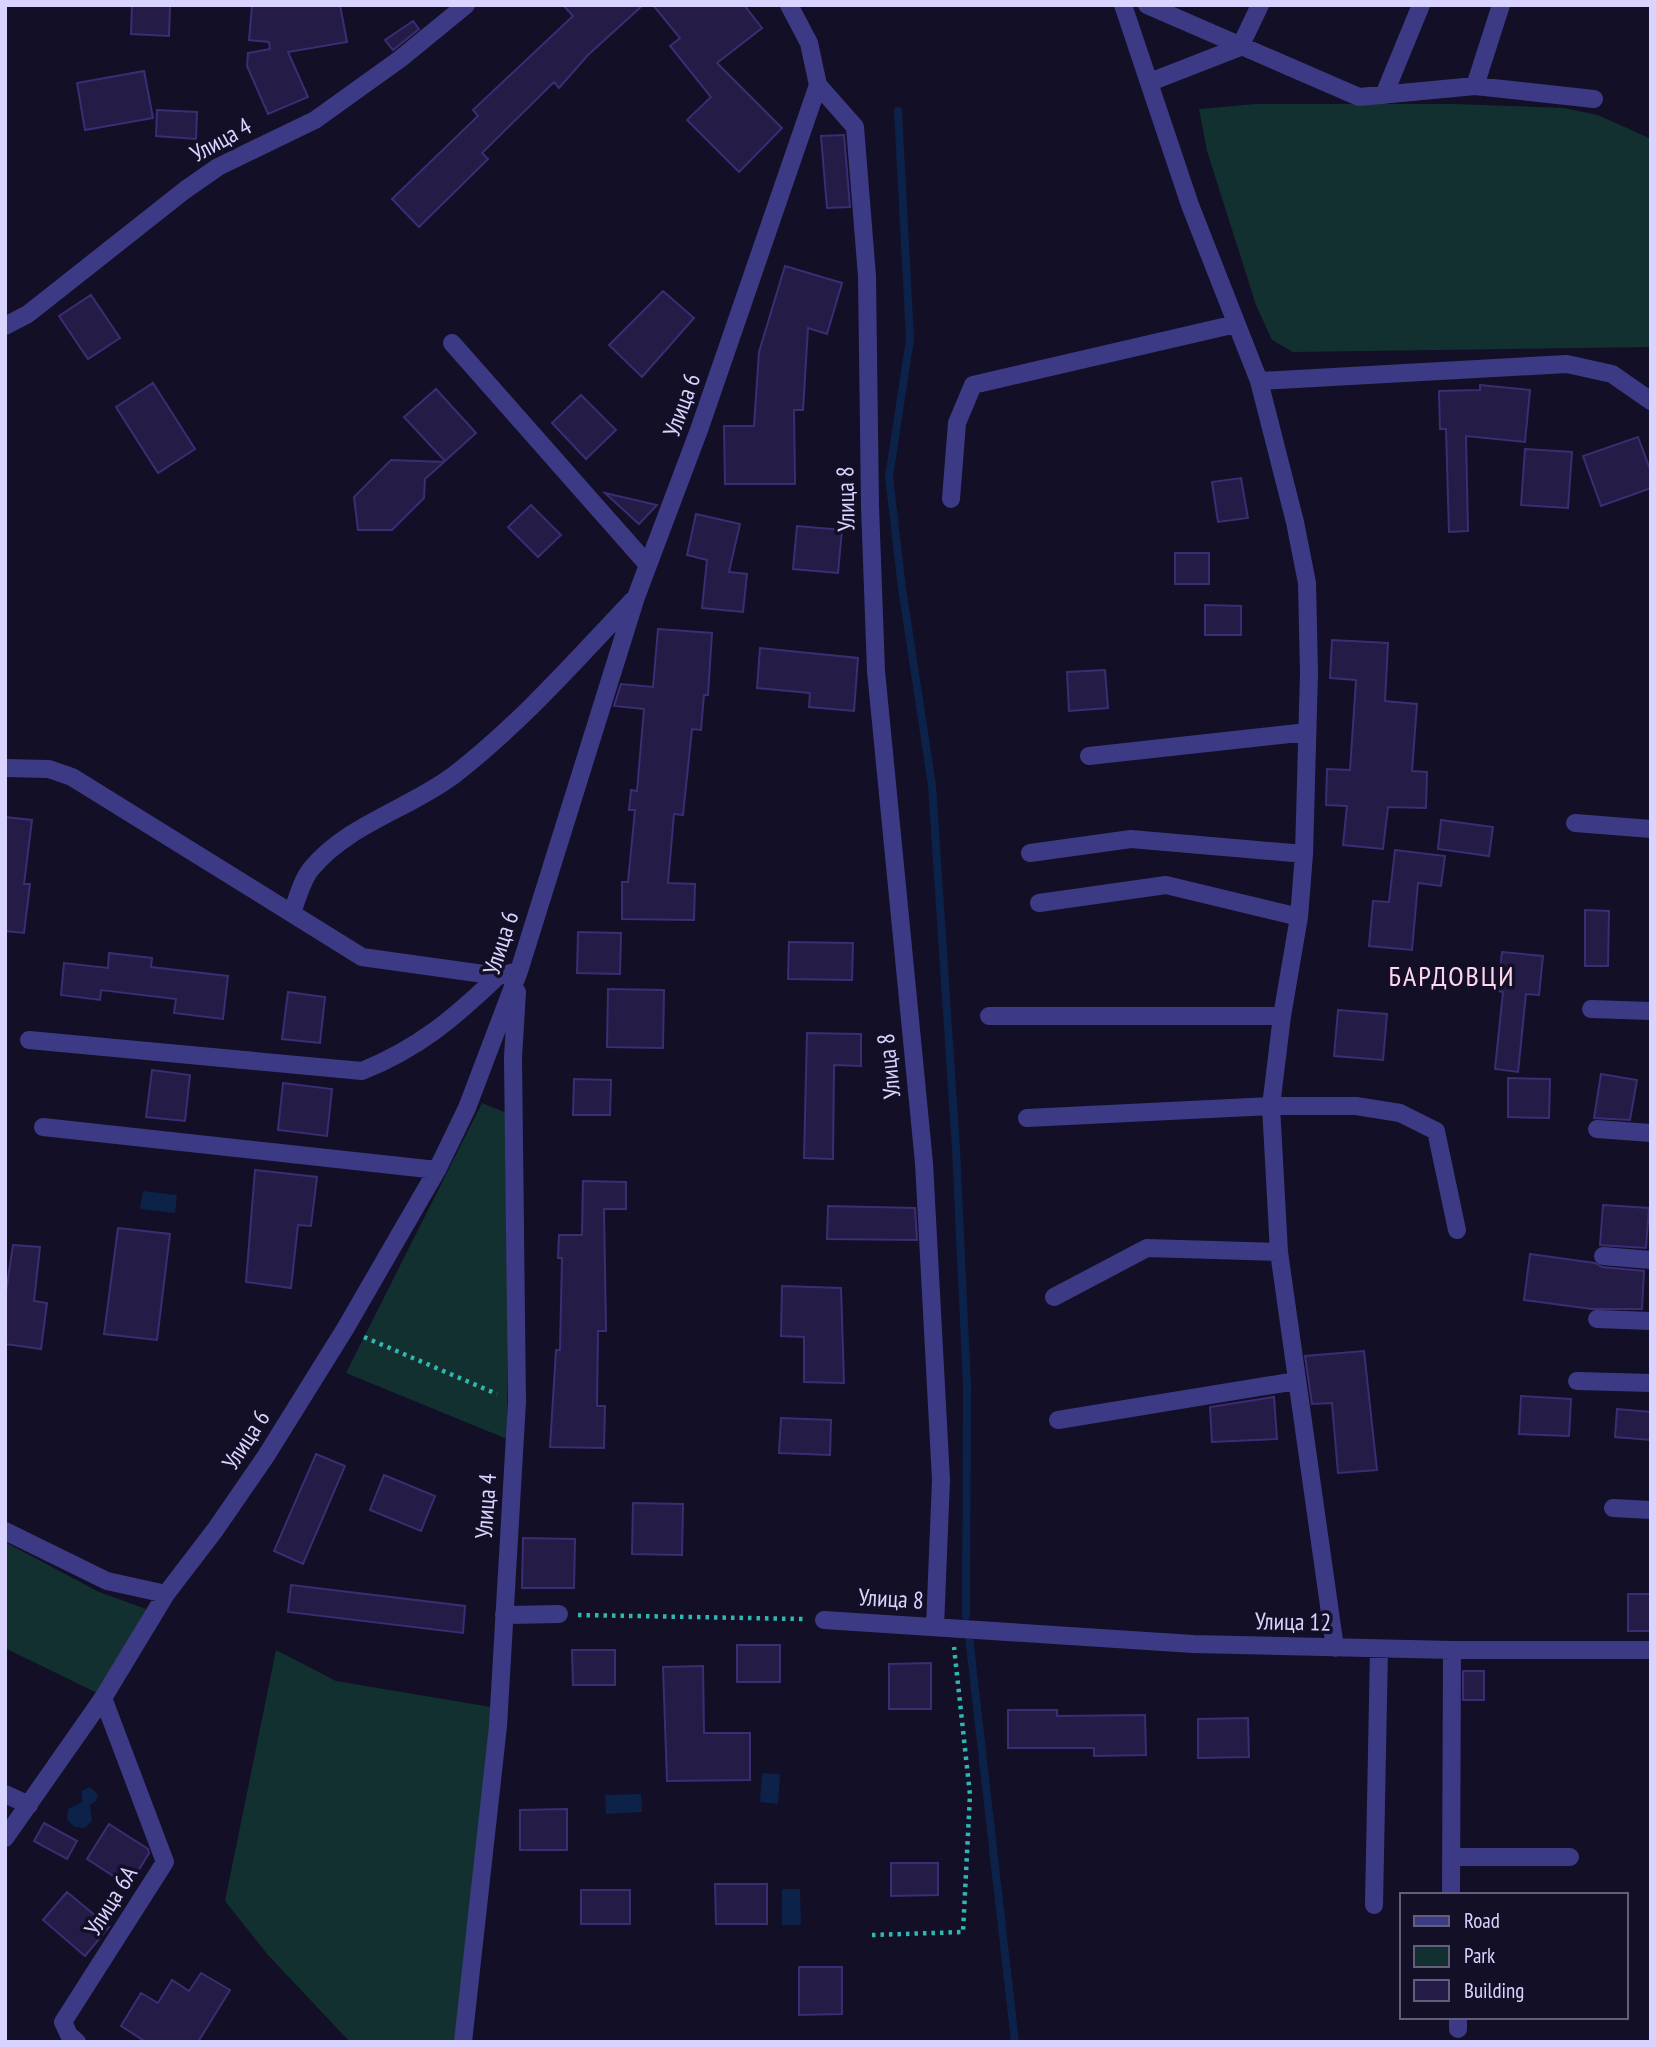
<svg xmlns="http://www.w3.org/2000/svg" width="1656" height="2047" font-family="'PT Sans Narrow',sans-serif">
  <rect width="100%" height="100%" fill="#130f26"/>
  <path fill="#12302f" d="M 1256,104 L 1454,104 L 1564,108 L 1598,115 L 1651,139 L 1651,347 L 1293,352 L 1272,340 L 1256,305 L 1207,151 L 1199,109 Z
    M 482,1103 L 509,1114 L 507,1439 L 346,1373 Z
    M 5,1542 L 99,1592 L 146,1609 L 99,1694 L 5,1648 Z
    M 276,1650 L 336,1681 L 497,1708 L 458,2042 L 350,2042 L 267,1954 L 225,1901 Z"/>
  <path fill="#0c2248" d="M 143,1191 L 177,1195 L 175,1213 L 140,1209 Z
    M 762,1773 L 780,1774 L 778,1804 L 760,1802 Z
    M 90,1787 L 98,1795 L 96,1801 L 90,1805 L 92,1821 L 85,1828 L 75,1827 L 67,1820 L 68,1809 L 82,1802 L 82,1791 Z
    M 641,1794 L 642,1812 L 606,1814 L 605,1795 Z
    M 782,1889 L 800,1889 L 801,1925 L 782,1925 Z"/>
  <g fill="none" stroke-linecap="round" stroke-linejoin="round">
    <path stroke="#0c2248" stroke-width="8" d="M 898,111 L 910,339 L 889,477 L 902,588 L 932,785 L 956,1149 L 967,1386 L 966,1616
      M 969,1637 L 1015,2042"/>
  </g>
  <path fill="#241b47" stroke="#3b2d73" stroke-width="2" d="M 132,5 L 170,5 L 169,36 L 131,34 Z
    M 252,5 L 340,5 L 347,42 L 288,52 L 308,97 L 268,114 L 247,66 L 248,53 L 270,49 L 269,42 L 249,40 Z
    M 563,5 L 643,5 L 588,55 L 559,88 L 554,82 L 482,153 L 488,159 L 419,227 L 392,199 L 478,116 L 473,110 L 573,16 Z
    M 653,5 L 744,5 L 762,28 L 717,63 L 782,128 L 739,172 L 687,120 L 711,97 L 670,46 L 680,38 Z
    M 413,21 L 419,29 L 393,50 L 385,40 Z
    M 144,71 L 153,118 L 85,130 L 77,83 Z
    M 157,110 L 197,112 L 196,139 L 156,136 Z
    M 844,135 L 850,207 L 827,208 L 821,136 Z
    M 785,266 L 842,283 L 827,334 L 808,328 L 803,410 L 794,410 L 795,484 L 725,484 L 724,426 L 754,426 L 759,352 Z
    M 663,291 L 694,318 L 642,377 L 609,345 Z
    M 91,295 L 120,338 L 88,359 L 59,316 Z
    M 153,383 L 195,449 L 158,473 L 116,407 Z
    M 1480,385 L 1530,390 L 1525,442 L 1466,436 L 1468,531 L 1449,532 L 1446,429 L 1440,429 L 1439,391 L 1480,390 Z
    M 436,389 L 476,433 L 445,461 L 404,417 Z
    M 581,395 L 616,430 L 586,459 L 552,423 Z
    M 1638,437 L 1651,472 L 1651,488 L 1601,506 L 1583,456 Z
    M 1525,449 L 1572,452 L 1568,508 L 1521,505 Z
    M 391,460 L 444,462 L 425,479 L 424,498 L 392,530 L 358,530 L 354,497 Z
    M 1241,478 L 1248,518 L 1218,522 L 1212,482 Z
    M 605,493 L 657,505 L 639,524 Z
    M 531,505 L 561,535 L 538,557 L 508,527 Z
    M 696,514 L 740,524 L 729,572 L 747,574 L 743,612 L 702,608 L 707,560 L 687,555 Z
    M 797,526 L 842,530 L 838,573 L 793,569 Z
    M 1175,553 L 1209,553 L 1209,584 L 1175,584 Z
    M 1205,605 L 1241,606 L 1241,635 L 1205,635 Z
    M 658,629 L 712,633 L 708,695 L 704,695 L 701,730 L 692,729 L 683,815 L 674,814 L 668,883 L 695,884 L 694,920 L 622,919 L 622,882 L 628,882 L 635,810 L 629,810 L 631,790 L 637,791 L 644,709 L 614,706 L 621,684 L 653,687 Z
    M 1332,640 L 1388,643 L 1385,701 L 1417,704 L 1412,771 L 1427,772 L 1426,808 L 1388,807 L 1383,849 L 1343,845 L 1347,806 L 1326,805 L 1327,769 L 1350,770 L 1356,680 L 1330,678 Z
    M 760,648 L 858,658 L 854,711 L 809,707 L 810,693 L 757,688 Z
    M 1105,670 L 1108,708 L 1069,711 L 1067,672 Z
    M 5,817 L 32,820 L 24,884 L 30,884 L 24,933 L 5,931 Z
    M 1441,820 L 1493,827 L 1489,856 L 1438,849 Z
    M 1395,850 L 1445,856 L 1441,886 L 1418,883 L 1412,950 L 1369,946 L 1373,901 L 1389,902 Z
    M 1585,910 L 1609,911 L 1608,966 L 1585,966 Z
    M 578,932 L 621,933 L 620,974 L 577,973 Z
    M 789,942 L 853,943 L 852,980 L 788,979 Z
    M 1502,952 L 1543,956 L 1539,995 L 1526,994 L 1518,1072 L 1495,1069 L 1503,992 L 1498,991 Z
    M 109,953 L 152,958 L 151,967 L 228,976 L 223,1019 L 174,1013 L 176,999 L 101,990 L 100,1000 L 61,995 L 64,963 L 108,968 Z
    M 608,989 L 664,990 L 663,1048 L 607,1047 Z
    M 288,992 L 325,997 L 320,1043 L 282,1039 Z
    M 1338,1010 L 1387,1014 L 1383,1060 L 1334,1056 Z
    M 807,1033 L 861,1034 L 861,1066 L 834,1065 L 833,1159 L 804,1158 Z
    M 152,1070 L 190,1075 L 185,1121 L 146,1117 Z
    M 1601,1074 L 1637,1080 L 1630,1120 L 1594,1118 Z
    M 1508,1078 L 1550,1079 L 1549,1118 L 1508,1117 Z
    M 574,1079 L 611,1080 L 610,1115 L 573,1115 Z
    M 283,1083 L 332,1089 L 327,1136 L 278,1130 Z
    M 255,1170 L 317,1177 L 311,1226 L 298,1225 L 291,1288 L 246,1282 Z
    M 583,1181 L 626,1182 L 626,1209 L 604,1209 L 606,1331 L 598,1331 L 597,1406 L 605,1406 L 604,1448 L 550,1447 L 556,1350 L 560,1350 L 562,1258 L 558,1258 L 559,1235 L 582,1235 Z
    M 1603,1205 L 1649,1208 L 1646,1248 L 1600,1245 Z
    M 828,1206 L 915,1208 L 917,1240 L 827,1239 Z
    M 118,1228 L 170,1234 L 157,1340 L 104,1334 Z
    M 13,1245 L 40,1247 L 34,1301 L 47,1303 L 41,1349 L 5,1344 L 5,1298 Z
    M 1530,1254 L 1595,1263 L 1602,1267 L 1644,1271 L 1642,1309 L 1592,1309 L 1524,1300 Z
    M 782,1286 L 841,1288 L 844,1383 L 804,1382 L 804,1337 L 781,1336 Z
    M 1364,1351 L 1377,1470 L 1338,1473 L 1332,1403 L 1312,1404 L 1305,1356 Z
    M 1521,1396 L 1571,1399 L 1569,1436 L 1519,1434 Z
    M 1274,1397 L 1277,1439 L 1212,1442 L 1210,1407 Z
    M 1617,1409 L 1651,1412 L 1651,1440 L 1615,1437 Z
    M 781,1418 L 831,1420 L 830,1455 L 779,1453 Z
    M 316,1454 L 345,1466 L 303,1564 L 274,1551 Z
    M 384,1475 L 435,1496 L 421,1531 L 370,1510 Z
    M 633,1503 L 683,1504 L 682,1555 L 632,1554 Z
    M 523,1538 L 575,1539 L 574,1588 L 522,1588 Z
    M 291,1585 L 465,1606 L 463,1633 L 288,1612 Z
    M 1628,1594 L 1651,1594 L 1651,1631 L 1628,1631 Z
    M 737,1645 L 780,1645 L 780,1682 L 737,1682 Z
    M 572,1650 L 615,1650 L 615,1685 L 573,1685 Z
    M 931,1663 L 931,1709 L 889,1709 L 889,1664 Z
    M 703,1666 L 704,1733 L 750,1733 L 750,1780 L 667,1781 L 663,1667 Z
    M 1463,1671 L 1484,1671 L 1484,1700 L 1463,1700 Z
    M 1008,1710 L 1057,1710 L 1057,1716 L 1145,1715 L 1146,1755 L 1094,1756 L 1094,1748 L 1008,1748 Z
    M 1248,1718 L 1249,1757 L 1198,1758 L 1198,1719 Z
    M 567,1809 L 567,1850 L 520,1850 L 520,1810 Z
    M 44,1823 L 77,1841 L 67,1859 L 34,1841 Z
    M 109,1824 L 148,1849 L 149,1853 L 129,1886 L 87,1859 Z
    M 891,1863 L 938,1863 L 938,1895 L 891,1896 Z
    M 715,1884 L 767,1884 L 767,1924 L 716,1924 Z
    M 581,1890 L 630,1890 L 630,1924 L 581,1924 Z
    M 67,1892 L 109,1927 L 85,1956 L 43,1920 Z
    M 799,1967 L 842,1967 L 842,2014 L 799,2015 Z
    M 201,1973 L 230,1990 L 198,2042 L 146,2042 L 121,2026 L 141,1993 L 158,2003 L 172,1980 L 189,1991 Z"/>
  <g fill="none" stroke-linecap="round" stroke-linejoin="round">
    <path stroke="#2fb8b0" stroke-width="4.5" stroke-dasharray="3.5 5" stroke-linecap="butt" d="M 364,1337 L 497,1394
      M 578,1615 L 803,1619
      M 872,1935 L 963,1932 L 970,1795 L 954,1647"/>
    <path stroke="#3d3a85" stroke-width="18" d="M 789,5 L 809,43 L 818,85 L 855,127 L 867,276 L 870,506 L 876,671 L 924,1163 L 941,1480 L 935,1627
      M 1123,5 L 1190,205 L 1259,381 L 1295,522 L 1307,583 L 1309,673 L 1304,854 L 1299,917 L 1282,1016 L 1271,1106 L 1279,1252 L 1335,1648
      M 1147,5 L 1359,97 L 1475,86 L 1594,99
      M 1150,82 L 1240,47 L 1260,5
      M 1475,86 L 1501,5
      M 1384,95 L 1421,5
      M 5,326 L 28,314 L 185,190 L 218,167 L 315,120 L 400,59 L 466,5
      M 452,343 L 648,565
      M 1259,381 L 1567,364 L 1612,374 L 1651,401
      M 951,499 L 957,423 L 973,385 L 1236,324
      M 1089,756 L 1307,732
      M 5,768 L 49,769 L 72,777 L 362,957 L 498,976 L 519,971
      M 1575,823 L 1651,829
      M 1030,853 L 1131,839 L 1304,854
      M 1039,903 L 1166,885 L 1299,917
      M 292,913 C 297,899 302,880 311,869 C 348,824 409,809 454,775 C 520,724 576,660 633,600
      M 1591,1009 L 1651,1011
      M 989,1016 L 1282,1016
      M 29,1040 L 362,1071 C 419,1048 454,1018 498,976
      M 1027,1118 L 1271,1106 L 1356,1106 L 1400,1113 L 1436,1131 L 1457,1230
      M 43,1127 L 437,1170
      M 1597,1129 L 1651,1133
      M 1603,1256 L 1651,1260
      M 1054,1297 L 1147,1248 L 1279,1252
      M 1597,1319 L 1651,1321
      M 1577,1381 L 1651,1383
      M 1058,1420 L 1296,1381
      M 1613,1508 L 1651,1510
      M 5,1531 L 107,1581 L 166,1594
      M 504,1615 L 559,1614
      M 824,1620 L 1193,1644 L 1452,1650 L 1651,1650
      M 5,1794 L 29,1805
      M 5,1838 L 103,1698 L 166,1594 L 215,1530 L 266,1456 L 345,1329 L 437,1170 L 467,1108 L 519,971 L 636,597 L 699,430 L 818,85
      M 1451,1857 L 1570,1857
      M 1451,1895 L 1452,1650
      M 1374,1905 L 1379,1649
      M 1458,2017 L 1458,2029
      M 77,2042 L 69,2035 L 63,2022 L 165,1862 L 103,1698
      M 463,2042 L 498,1726 L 517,1402 L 513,1057 L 517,992"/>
  </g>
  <g text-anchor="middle" stroke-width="7" stroke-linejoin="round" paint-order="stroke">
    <g font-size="24" fill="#d9d4ff" stroke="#130f26">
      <text transform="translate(221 140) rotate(-29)" y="8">Улица 4</text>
      <text transform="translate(682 405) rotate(-70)" y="8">Улица 6</text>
      <text transform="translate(846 499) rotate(-91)" y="8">Улица 8</text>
      <text transform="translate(501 943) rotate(-72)" y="8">Улица 6</text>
      <text transform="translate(889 1066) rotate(-96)" y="8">Улица 8</text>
      <text transform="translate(246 1440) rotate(-57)" y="8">Улица 6</text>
      <text transform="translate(486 1506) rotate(-86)" y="8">Улица 4</text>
      <text transform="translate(891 1599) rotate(3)" y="8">Улица 8</text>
      <text transform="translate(1293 1622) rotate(1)" y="8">Улица 12</text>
      <text transform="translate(111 1901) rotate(-58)" y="8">Улица 6A</text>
    </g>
    <g font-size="28" letter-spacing="2" fill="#ffd6f0" stroke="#130f26">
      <text x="1452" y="986">БАРДОВЦИ</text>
    </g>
  </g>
  <rect width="1656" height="2047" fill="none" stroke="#d9d4ff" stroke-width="14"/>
  <rect x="1400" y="1893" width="228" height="126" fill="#130f26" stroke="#625e7d" stroke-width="2"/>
  <rect x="1414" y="1916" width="35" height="10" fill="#3d3a85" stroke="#625e7d" stroke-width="2"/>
  <text x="1464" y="1928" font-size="21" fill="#d9d4ff">Road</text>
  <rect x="1414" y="1946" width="35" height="21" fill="#12302f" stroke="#625e7d" stroke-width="2"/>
  <text x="1464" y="1963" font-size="21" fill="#d9d4ff">Park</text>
  <rect x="1414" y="1980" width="35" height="21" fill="#241b47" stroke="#625e7d" stroke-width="2"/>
  <text x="1464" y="1998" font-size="21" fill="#d9d4ff">Building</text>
</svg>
